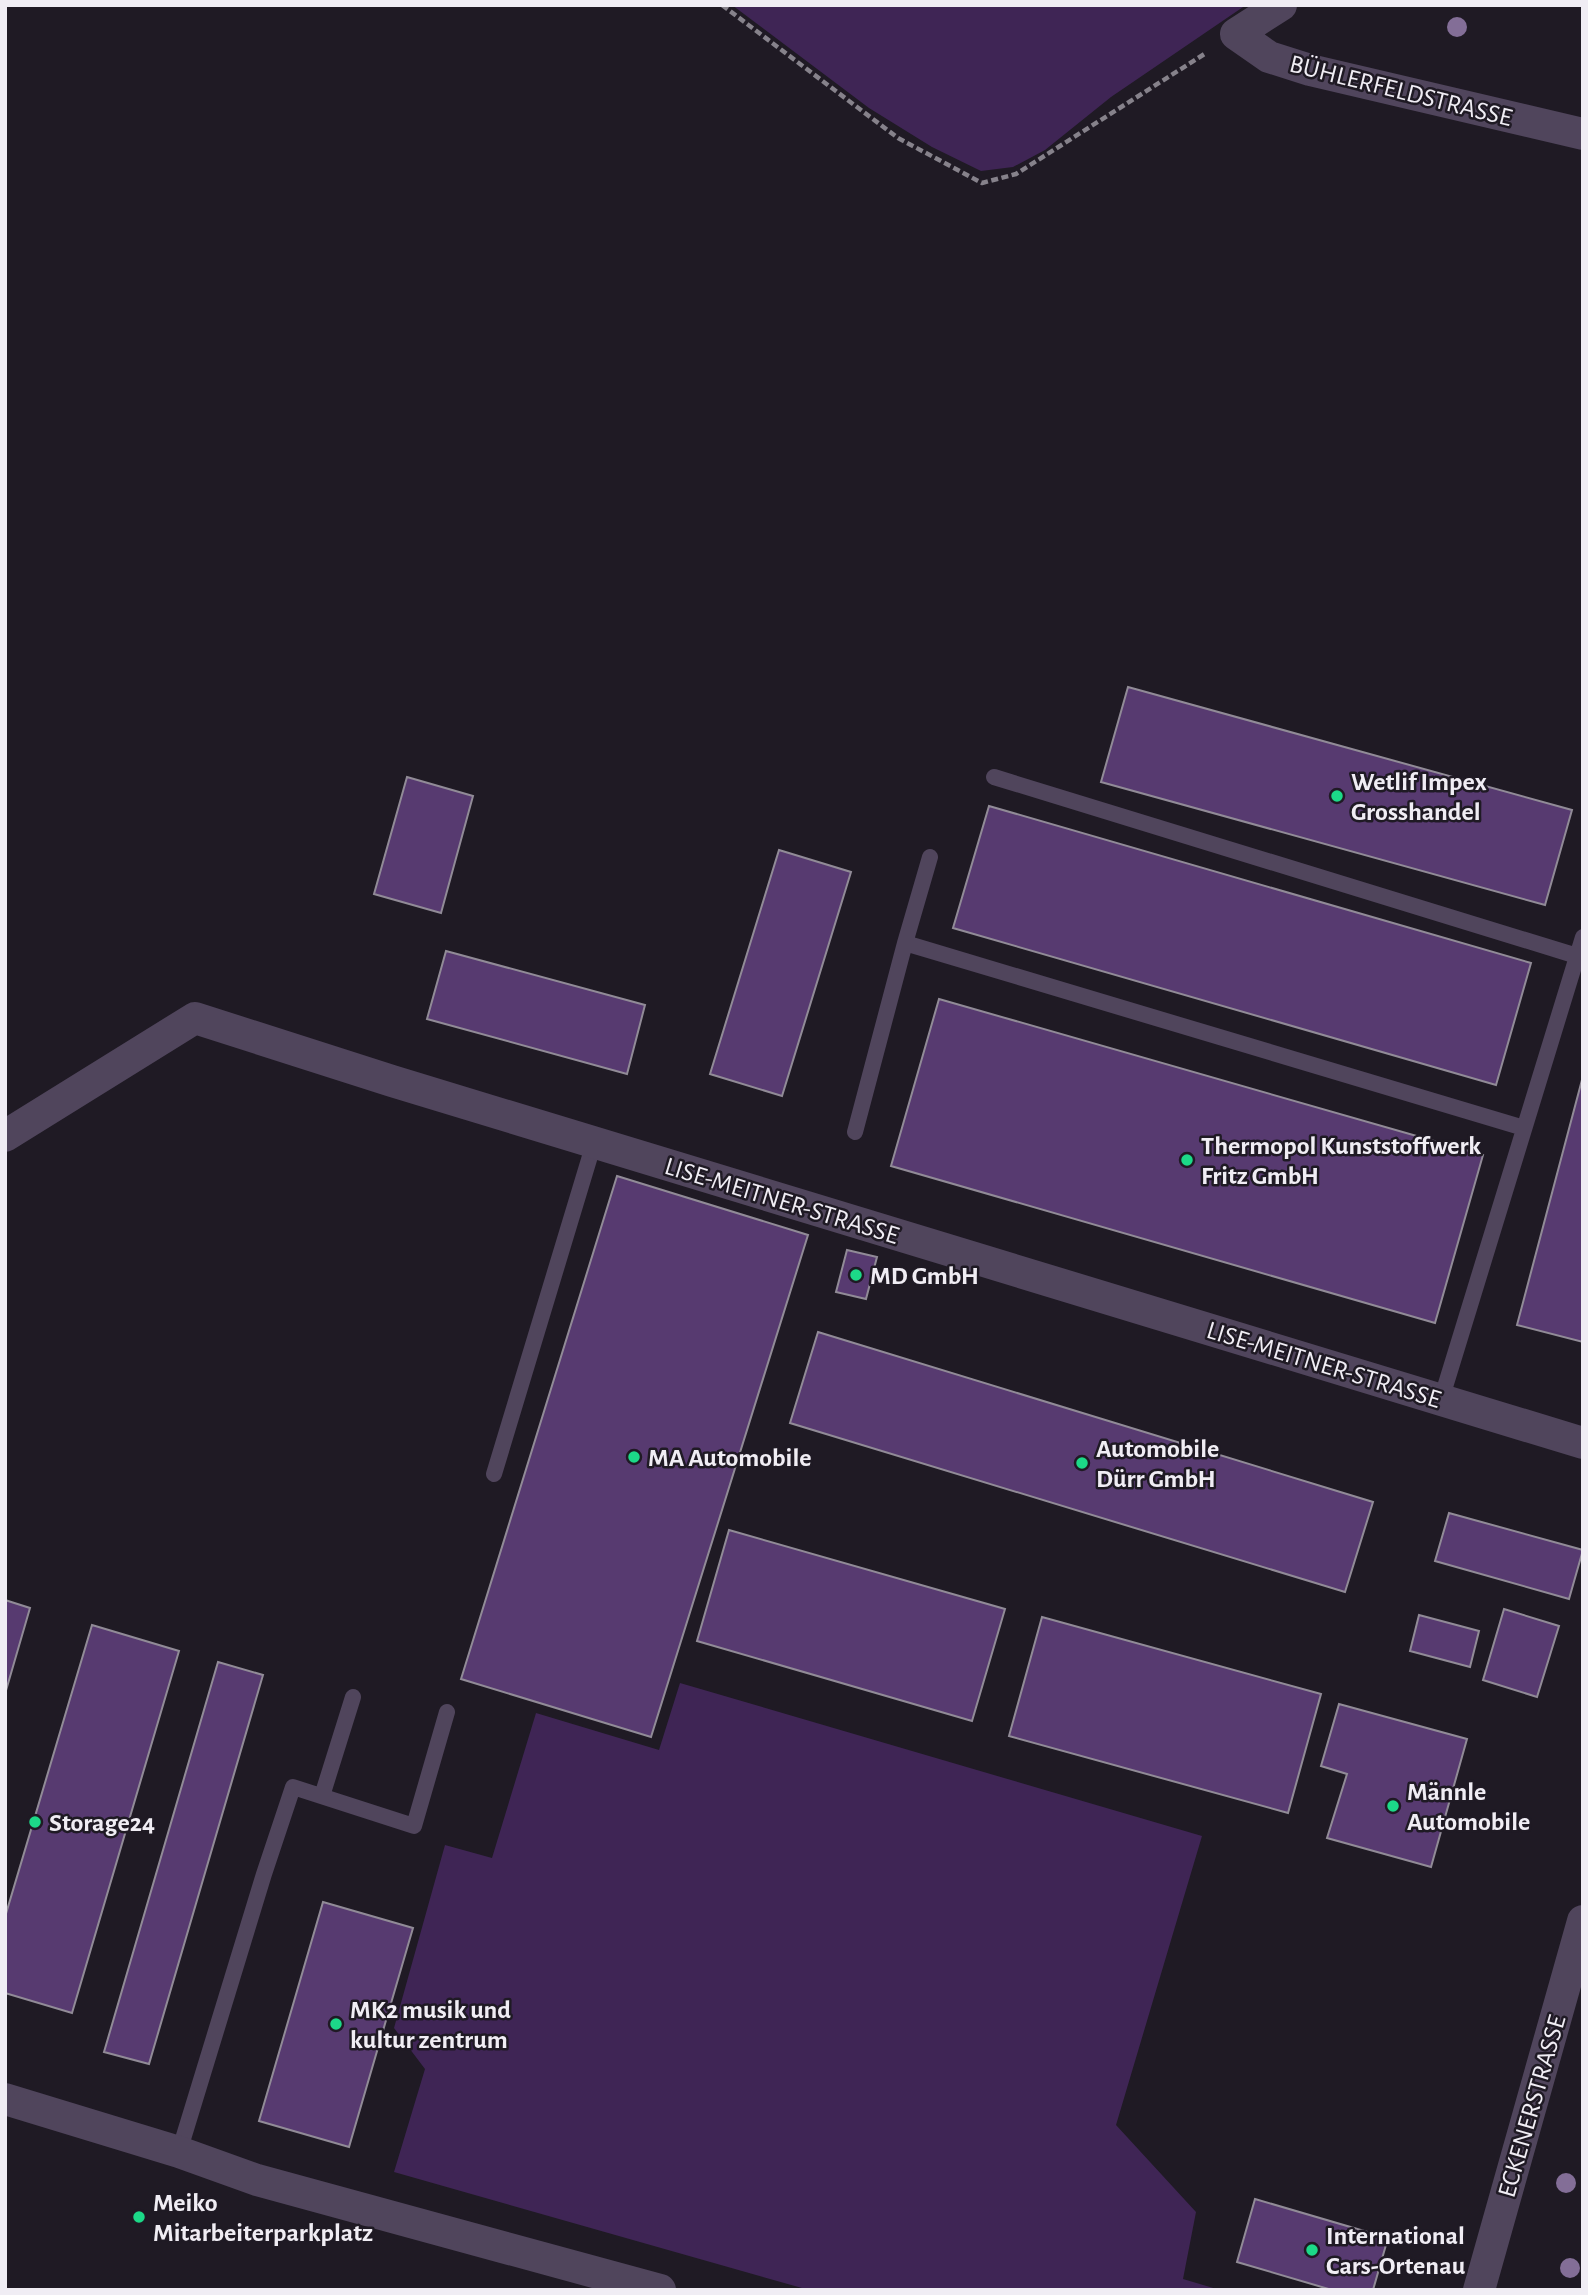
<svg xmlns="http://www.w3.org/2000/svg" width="1588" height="2295" font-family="'Alegreya Sans',sans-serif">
  <rect width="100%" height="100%" fill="#1f1a24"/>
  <path fill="#3f2555" d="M 732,5 L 1246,5 L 1111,97 L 1045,150 L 1013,167 L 981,171 L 932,147 L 869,108 Z
    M 680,1683 L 1202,1836 L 1116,2125 L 1196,2212 L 1183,2279 L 1220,2290 L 809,2290 L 394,2172 L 425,2069 L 394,2028 L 445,1845 L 492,1858 L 536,1713 L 659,1750 Z"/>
  <path fill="#573a70" stroke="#918b97" stroke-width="2" d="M 1128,687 L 1572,810 L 1545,905 L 1101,782 Z
    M 407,777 L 473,796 L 441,913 L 374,894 Z
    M 989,806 L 1531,963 L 1496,1085 L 953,928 Z
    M 779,850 L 851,872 L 782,1096 L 710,1074 Z
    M 446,951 L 645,1005 L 627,1074 L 427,1019 Z
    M 939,999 L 1483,1155 L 1435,1323 L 891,1166 Z
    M 1583,1076 L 1583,1342 L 1517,1325 Z
    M 617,1176 L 808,1235 L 651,1737 L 461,1679 Z
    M 847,1250 L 877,1257 L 866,1299 L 836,1292 Z
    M 818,1332 L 1373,1502 L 1345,1592 L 790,1423 Z
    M 1449,1513 L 1583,1550 L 1569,1599 L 1435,1561 Z
    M 729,1530 L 1005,1609 L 972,1721 L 697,1641 Z
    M 5,1600 L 30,1608 L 5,1694 Z
    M 1504,1609 L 1559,1626 L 1537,1697 L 1483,1680 Z
    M 1419,1615 L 1479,1631 L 1470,1667 L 1410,1651 Z
    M 1042,1617 L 1321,1694 L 1288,1813 L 1009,1736 Z
    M 92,1625 L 179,1651 L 72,2013 L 5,1993 L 5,1917 Z
    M 218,1662 L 263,1675 L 149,2064 L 104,2052 Z
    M 1339,1704 L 1467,1739 L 1431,1867 L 1327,1838 L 1347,1774 L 1321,1766 Z
    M 323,1902 L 413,1928 L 349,2147 L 259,2121 Z
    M 1255,2199 L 1388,2238 L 1373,2290 L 1332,2290 L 1237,2262 Z"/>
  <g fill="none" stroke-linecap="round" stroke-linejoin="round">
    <path stroke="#86828b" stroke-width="4.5" stroke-dasharray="7 3.5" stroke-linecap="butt" d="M 722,5 L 898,138 L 982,183 L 1016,174 L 1206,53"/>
    <path stroke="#50455c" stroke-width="16" d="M 994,777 L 1577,956
      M 930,857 L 905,943 L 1524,1128
      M 855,1132 L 905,943
      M 1441,1400 L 1583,937
      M 494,1474 L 594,1143
      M 322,1796 L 353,1697
      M 179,2152 L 264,1874 L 293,1787 L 414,1826 L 447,1712"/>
    <path stroke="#50455c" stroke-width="32" d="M 1281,5 L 1236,34 L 1269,57 L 1310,70 L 1583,134
      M 5,1136 L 195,1018 L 392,1081 L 1583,1443
      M 5,2099 L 179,2152 L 257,2180 L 660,2290
      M 1479,2290 L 1583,1921"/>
  </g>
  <g fill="#836e97">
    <circle cx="1457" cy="27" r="10"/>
    <circle cx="1566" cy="2183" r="10"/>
    <circle cx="1570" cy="2268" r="10"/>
  </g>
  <g fill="#1cd988" stroke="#1f1a24" stroke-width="2.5">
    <circle cx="1337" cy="796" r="7"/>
    <circle cx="1187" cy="1160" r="7"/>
    <circle cx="856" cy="1275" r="7"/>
    <circle cx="634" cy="1457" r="7"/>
    <circle cx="1082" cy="1463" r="7"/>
    <circle cx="1393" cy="1806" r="7"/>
    <circle cx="35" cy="1822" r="7"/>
    <circle cx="336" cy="2024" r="7"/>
    <circle cx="139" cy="2217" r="7"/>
    <circle cx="1312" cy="2250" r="7"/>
  </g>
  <g text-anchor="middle" stroke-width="5" stroke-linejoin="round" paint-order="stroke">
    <g font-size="26" fill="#f0edf4" stroke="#1f1a24">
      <text transform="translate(1401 90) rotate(14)" y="9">BÜHLERFELDSTRASSE</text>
      <text transform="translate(782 1200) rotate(17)" y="9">LISE-MEITNER-STRASSE</text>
      <text transform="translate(1324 1364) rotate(17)" y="9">LISE-MEITNER-STRASSE</text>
      <text transform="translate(1531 2106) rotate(-74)" y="9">ECKENERSTRASSE</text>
    </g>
    <g font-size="26" font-weight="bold" fill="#f0edf4" stroke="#1f1a24" text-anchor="start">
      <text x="1351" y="790">Wetlif Impex<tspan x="1351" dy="30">Grosshandel</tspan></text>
      <text x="1201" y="1154">Thermopol Kunststoffwerk<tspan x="1201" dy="30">Fritz GmbH</tspan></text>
      <text x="870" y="1284">MD GmbH</text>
      <text x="1096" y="1457">Automobile<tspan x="1096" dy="30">Dürr GmbH</tspan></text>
      <text x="648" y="1466">MA Automobile</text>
      <text x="1407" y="1800">Männle<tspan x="1407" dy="30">Automobile</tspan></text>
      <text x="49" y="1831">Storage24</text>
      <text x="350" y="2018">MK2 musik und<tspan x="350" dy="30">kultur zentrum</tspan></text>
      <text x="153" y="2211">Meiko<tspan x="153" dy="30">Mitarbeiterparkplatz</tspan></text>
      <text x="1326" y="2244">International<tspan x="1326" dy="30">Cars-Ortenau</tspan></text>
    </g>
  </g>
  <rect width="1588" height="2295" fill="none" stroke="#f0edf4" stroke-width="14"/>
</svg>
